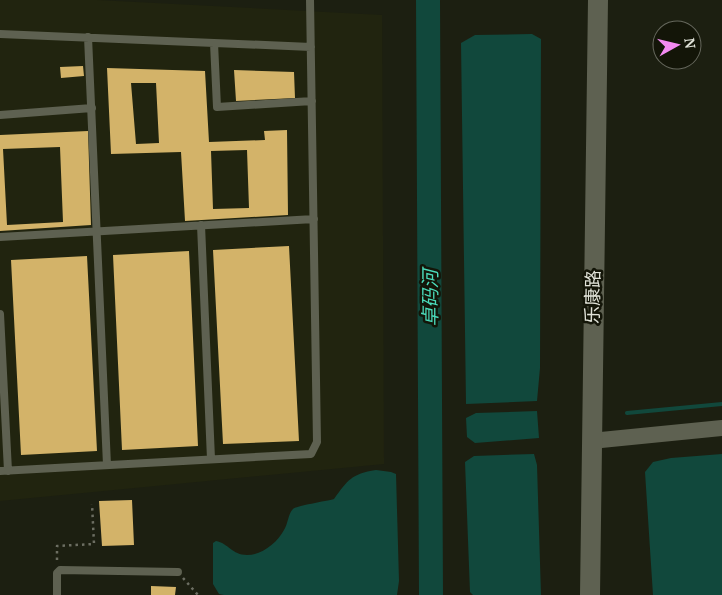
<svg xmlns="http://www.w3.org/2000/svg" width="722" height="595" font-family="'PT Serif','Noto Sans SC',serif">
  <rect width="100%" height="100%" fill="#1c1f11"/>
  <path fill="#21240f" d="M 0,0 L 97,0 L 382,15 L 384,464 L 0,501 Z"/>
  <path fill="#11483c" d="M 532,34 L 541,39 L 540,368 L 537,401 L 466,404 L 461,43 L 475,35 Z
    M 537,411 L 539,438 L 475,443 L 467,437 L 466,418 L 476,413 Z
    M 534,454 L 537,465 L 541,595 L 473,595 L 470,592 L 465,462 L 474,456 Z
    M 722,454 L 722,595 L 653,595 L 645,472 L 653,462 L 671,458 Z
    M 376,470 L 391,472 L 396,474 L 399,581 L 397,595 L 224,595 L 219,594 L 213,584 L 213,543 L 216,541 C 228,543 232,555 247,555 C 262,555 277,543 284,530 C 288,524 288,514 293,509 C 295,506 327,501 334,499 C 348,480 351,474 376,470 Z"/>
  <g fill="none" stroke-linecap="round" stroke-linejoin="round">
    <path stroke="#11483c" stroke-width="4" d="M 627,413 L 722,404"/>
    <path stroke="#11483c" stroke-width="24" d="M 428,0 L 431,595"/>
  </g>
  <path fill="#d3b369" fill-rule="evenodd" d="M 83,66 L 84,76 L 61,78 L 60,67 Z
    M 107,68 L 205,71 L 209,142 L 265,140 L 264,131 L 287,130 L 288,215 L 185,221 L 181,152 L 111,154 ZM 131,83 L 156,83 L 159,143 L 136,144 ZM 247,150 L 249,208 L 213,209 L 211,151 Z
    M 234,70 L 294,72 L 295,98 L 236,101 Z
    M 88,131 L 91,225 L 0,231 L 0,135 ZM 60,147 L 63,222 L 7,225 L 3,149 Z
    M 289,246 L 299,441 L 223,444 L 213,250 Z
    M 189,251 L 198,446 L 122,450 L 113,255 Z
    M 87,256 L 97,451 L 21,455 L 11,260 Z
    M 132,500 L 134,545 L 102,546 L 99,501 Z
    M 151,586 L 176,587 L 175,595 L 151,595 Z"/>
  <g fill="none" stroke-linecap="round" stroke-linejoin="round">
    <path stroke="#6c6e62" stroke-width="2.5" stroke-dasharray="2.5 4" stroke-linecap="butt" d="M 57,560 L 57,546 L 94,544 L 92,504
      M 183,578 L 198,595"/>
    <path stroke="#5e6151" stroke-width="8" d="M 0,34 L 311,47
      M 88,37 L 107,465
      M 214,43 L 217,107 L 312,101
      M 0,115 L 92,108
      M 201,225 L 211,459
      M 0,237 L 314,219
      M 0,314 L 8,471
      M 0,471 L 311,454 L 317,442 L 310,0
      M 57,595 L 57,573 L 60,570 L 178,572"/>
    <path stroke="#5e6151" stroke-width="16" d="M 591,441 L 722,428"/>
    <path stroke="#5e6151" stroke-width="20" d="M 590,595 L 598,0"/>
  </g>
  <g text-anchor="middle" stroke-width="5" stroke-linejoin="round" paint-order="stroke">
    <g font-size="18" fill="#e1e3d9" stroke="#131508">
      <text transform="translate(593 297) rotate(-89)" y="6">乐康路</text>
    </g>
    <g font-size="19" font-style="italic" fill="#4bdbbb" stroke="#131508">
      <text transform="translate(430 298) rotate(-90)" y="7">卓码河</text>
    </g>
  </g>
  <g transform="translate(677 45) rotate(82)"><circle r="24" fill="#131508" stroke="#65675c"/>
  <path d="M0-4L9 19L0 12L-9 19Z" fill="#f38af2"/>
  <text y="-8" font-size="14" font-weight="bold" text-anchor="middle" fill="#e1e3d9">N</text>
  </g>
</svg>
